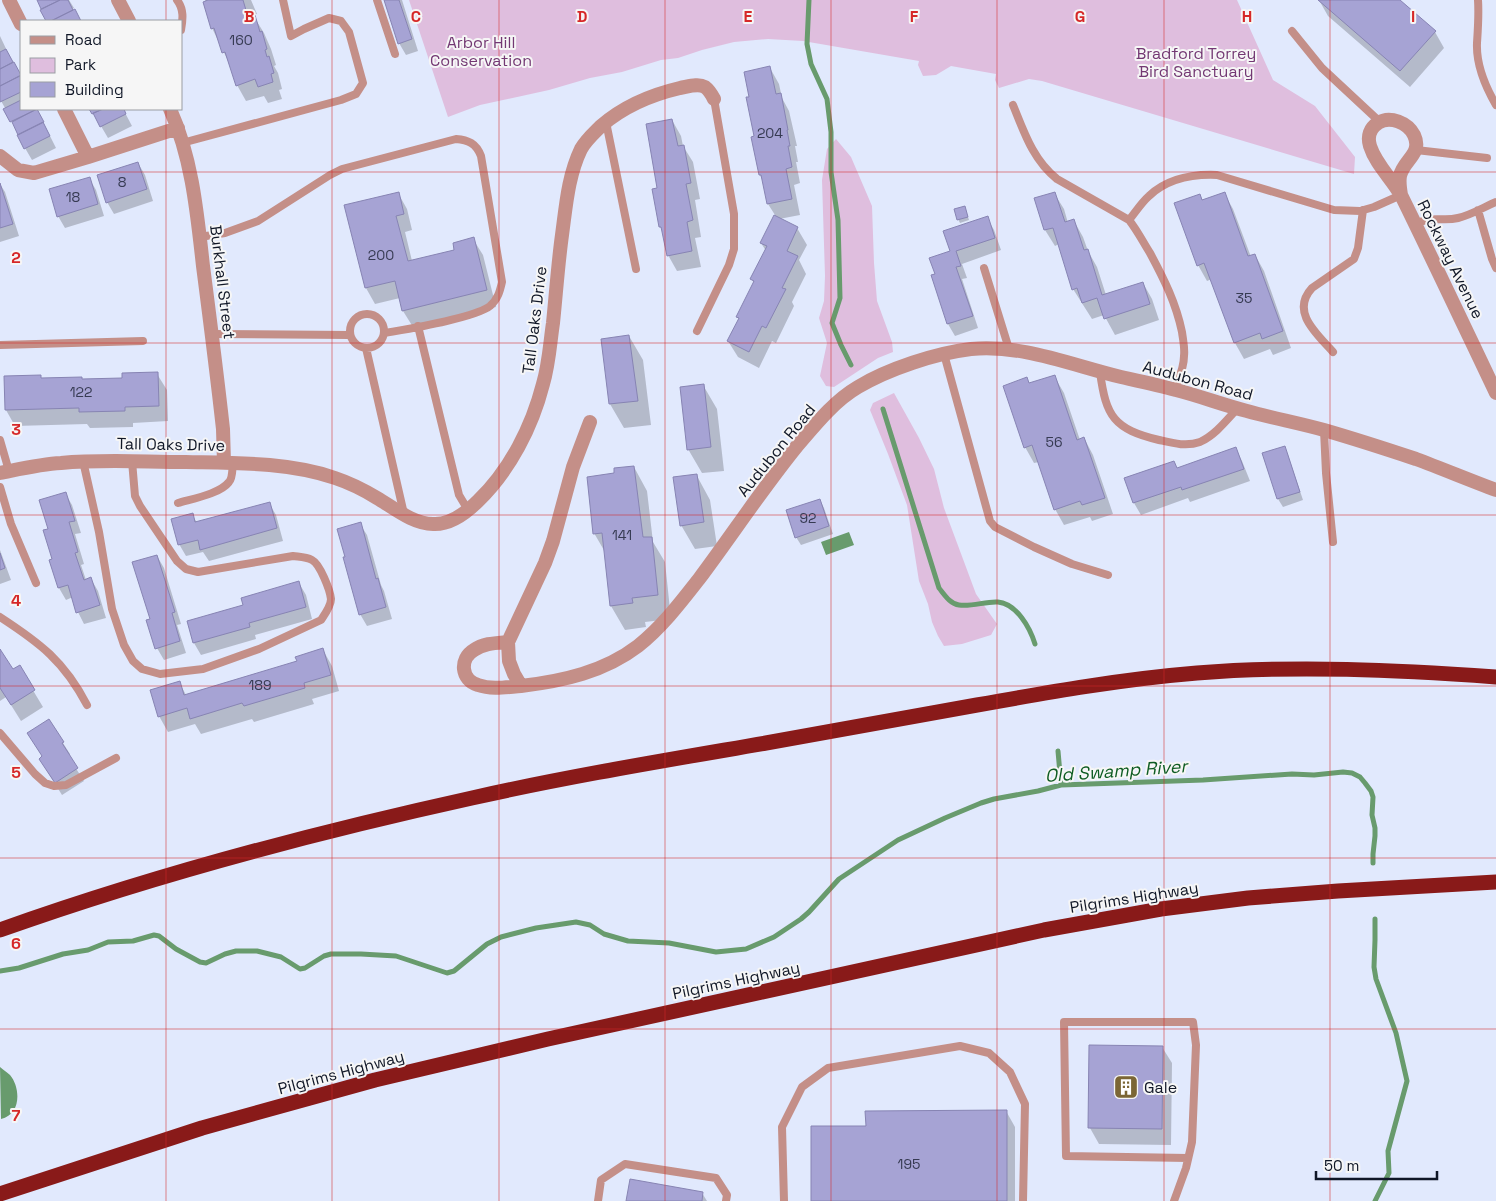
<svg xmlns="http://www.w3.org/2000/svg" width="1496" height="1201" font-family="'Space Grotesk',sans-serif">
  <rect width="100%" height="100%" fill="#e1e9fd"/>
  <path fill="#dfbede" d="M 409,0 L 1237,0 L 1273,80 L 1315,106 L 1355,157 L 1354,174 L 1042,81 L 1029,79 L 999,88 L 995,80 L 996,74 L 951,66 L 936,75 L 923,76 L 918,65 L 919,61 L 803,41 L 768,39 L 734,42 L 702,50 L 678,58 L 661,60 L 622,72 L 590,78 L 549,90 L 480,105 L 448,117 Z
    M 836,139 L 851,157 L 872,206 L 874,263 L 877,301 L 892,342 L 893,352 L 878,358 L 834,387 L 826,386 L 820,376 L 827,343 L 819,318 L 824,301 L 825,276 L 822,180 L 827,149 Z
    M 894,393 L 919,438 L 934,469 L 944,508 L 976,594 L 997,624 L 991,635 L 962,644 L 944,646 L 938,636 L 932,622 L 928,604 L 919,581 L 907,505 L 888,454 L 870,410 L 873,403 Z"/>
  <path fill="#689b6d" d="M 849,532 L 854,545 L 826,555 L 821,542 Z
    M 0,1067 C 3,1070 7,1072 10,1075 C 21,1088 21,1115 1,1119 Z"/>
  <path fill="#0003" d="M 38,0 L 69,0 L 74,8 L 72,9 L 73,11 L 80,21 L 47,21 Z
    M 205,0 L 251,0 L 257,14 L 253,15 L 264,33 L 271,49 L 276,65 L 274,66 L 278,73 L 282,89 L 279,90 L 282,99 L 268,103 L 264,96 L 246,101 L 237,85 L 231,67 L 212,28 Z
    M 385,0 L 402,0 L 418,51 L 406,55 L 399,43 Z
    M 1319,0 L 1398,0 L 1435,32 L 1444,48 L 1410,87 L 1328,16 Z
    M 0,36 L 9,55 L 21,77 L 21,109 L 36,109 L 37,110 L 56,148 L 32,160 L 25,148 L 20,135 L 0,99 Z
    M 770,68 L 779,84 L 782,98 L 789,111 L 797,146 L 795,146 L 798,162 L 796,162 L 800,183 L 794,185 L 800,215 L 779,219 L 797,228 L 807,245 L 799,260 L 806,274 L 792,302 L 794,306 L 776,343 L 772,341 L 759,368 L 738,357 L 728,341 L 739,319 L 738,317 L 754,284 L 752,279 L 766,251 L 761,243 L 775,215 L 768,204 L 763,181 L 760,175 L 751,97 Z
    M 91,109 L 123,109 L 132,126 L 108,138 Z
    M 672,120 L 681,136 L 683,146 L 693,162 L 700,199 L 695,200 L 701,237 L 695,238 L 701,267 L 677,271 L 668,255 L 664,232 L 660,227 L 658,189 Z
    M 138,163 L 145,175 L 153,201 L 114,214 L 107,202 Z
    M 89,178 L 96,190 L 104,216 L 65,228 L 58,216 Z
    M 0,184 L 5,192 L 19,236 L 0,242 Z
    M 398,193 L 407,209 L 412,230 L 405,232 L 412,261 L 456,250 L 473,239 L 483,255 L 496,307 L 413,327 L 403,311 L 400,298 L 375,304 L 366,288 Z
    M 1054,193 L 1064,209 L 1068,223 L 1074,221 L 1083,237 L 1088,251 L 1097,267 L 1106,295 L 1143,283 L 1152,299 L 1159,320 L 1115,335 L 1104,315 L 1092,319 L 1073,289 L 1059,244 L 1055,246 L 1045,230 L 1035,199 Z
    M 1224,193 L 1233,209 L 1251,257 L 1255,255 L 1264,271 L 1291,348 L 1273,355 L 1270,349 L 1244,359 L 1235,343 L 1212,279 L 1207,281 L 1198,265 L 1200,195 L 1203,201 Z
    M 965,207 L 969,220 L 960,223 L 958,219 Z
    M 987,218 L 994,230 L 1001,250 L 962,264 L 967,278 L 962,279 L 978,328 L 955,336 L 948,324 L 933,276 L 936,275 L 951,252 Z
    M 629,336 L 643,360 L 651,425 L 624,428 L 610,404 L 603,340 Z
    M 157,374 L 167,390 L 168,421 L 133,423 L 133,427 L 90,428 L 87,424 L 15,426 L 6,410 L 40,376 L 42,379 L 82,380 L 123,379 Z
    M 1054,376 L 1064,393 L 1080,440 L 1084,438 L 1093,455 L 1113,514 L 1092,521 L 1090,517 L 1064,525 L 1055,509 L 1039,462 L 1034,463 L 1025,447 L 1027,379 L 1030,385 Z
    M 703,385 L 717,409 L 724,471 L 702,473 L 688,449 Z
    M 1284,447 L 1288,455 L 1303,500 L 1283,507 L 1278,499 L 1264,454 Z
    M 1236,449 L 1242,461 L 1250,481 L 1190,502 L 1188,498 L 1141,515 L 1134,503 L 1174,462 L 1177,469 Z
    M 634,467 L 647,491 L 653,542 L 665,562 L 671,619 L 645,622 L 646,627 L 625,630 L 611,606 L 605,552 L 594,533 L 616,474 Z
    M 697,476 L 710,500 L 717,546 L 695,549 L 681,525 Z
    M 65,493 L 72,505 L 81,533 L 75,534 L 84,564 L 81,565 L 86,580 L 91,579 L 98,591 L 106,618 L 84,624 L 78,612 L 73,597 L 66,600 L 59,588 L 49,529 Z
    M 820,500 L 824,508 L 833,534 L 801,545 L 796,537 Z
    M 269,503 L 276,515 L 283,541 L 209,561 L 203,552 L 186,556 L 179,544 L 192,514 L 197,523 Z
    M 360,524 L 367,535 L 381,585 L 384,591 L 392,619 L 367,626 L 360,614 Z
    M 0,550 L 11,580 L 0,584 Z
    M 157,556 L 164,568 L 181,624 L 177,625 L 186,653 L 164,660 L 157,648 L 151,620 Z
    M 299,583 L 306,595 L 312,619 L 255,635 L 256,639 L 201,655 L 194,643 L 245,606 Z
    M 323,650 L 332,666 L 339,691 L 312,699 L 314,704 L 254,722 L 252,719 L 201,734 L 195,724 L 168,732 L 159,716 L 179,682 L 186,695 L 298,662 Z
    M 0,651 L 13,671 L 19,667 L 43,707 L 21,721 L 6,697 L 0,701 Z
    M 48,720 L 63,743 L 70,754 L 68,756 L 84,781 L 62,795 L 47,771 L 43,757 Z
    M 1162,1047 L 1172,1063 L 1171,1145 L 1099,1144 L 1090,1128 Z
    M 1006,1111 L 1015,1127 L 1015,1201 L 813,1201 L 867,1127 Z
    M 702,1193 L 707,1201 L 627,1201 Z"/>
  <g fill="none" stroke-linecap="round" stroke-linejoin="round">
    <path stroke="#689b6d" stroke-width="5" d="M 809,0 L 807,44 L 811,64 L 827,99 L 831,132 L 831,172 L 838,220 L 840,298 L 832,323 L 841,345 L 851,365
      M 883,409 L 939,588 C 944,594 950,604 959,605 C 972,607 986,601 998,602 C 1017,604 1030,628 1035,644
      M 1058,751 L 1061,785
      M 1375,919 L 1375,940 L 1374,967 L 1376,979 L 1396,1033 L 1407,1081 L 1388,1151 L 1389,1173 L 1375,1201
      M 0,971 L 19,968 L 63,954 L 88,950 L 108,942 L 133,941 L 154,935 L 159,936 L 176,949 L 200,962 L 206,963 L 225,954 L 236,951 L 257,951 L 281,957 L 300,969 L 305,968 L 324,956 L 331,954 L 361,954 L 396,956 L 447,973 L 454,971 L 487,944 L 501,937 L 536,928 L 576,922 L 590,925 L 604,934 L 628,941 L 669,943 L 716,952 L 746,949 L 774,937 L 801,919 L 809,912 L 839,879 L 898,840 L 945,818 L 981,803 L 994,799 L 1038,791 L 1061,785 L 1203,780 L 1292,774 L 1314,775 L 1343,772 L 1352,773 L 1360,777 L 1365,783 L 1371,791 L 1373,797 L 1372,815 L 1375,828 L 1375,836 L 1373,854 L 1373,863"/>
  </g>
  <path fill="#a6a3d4" stroke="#8784b3" d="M 37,0 L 60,0 L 41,9 Z
    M 60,0 L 68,0 L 73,10 L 51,21 L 46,21 L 40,10 Z
    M 208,0 L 243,0 L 248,17 L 255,15 L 260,32 L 262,31 L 267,49 L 265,50 L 267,57 L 269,56 L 274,73 L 271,74 L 273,82 L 258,87 L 255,79 L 236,86 L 225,52 L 222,53 L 214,28 L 211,29 L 203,2 Z
    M 384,0 L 399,0 L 412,39 L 398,44 Z
    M 1318,0 L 1400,0 L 1436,31 L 1400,71 Z
    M 75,9 L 81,21 L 51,21 Z
    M 6,49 L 13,62 L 0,69 L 0,52 Z
    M 14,62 L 21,75 L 0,86 L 0,69 Z
    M 770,66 L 776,94 L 781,93 L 788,130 L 787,130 L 790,146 L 788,146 L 792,167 L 786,169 L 792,199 L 767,204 L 761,175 L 759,175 L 751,137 L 754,136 L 746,97 L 749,97 L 744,72 Z
    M 20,76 L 21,79 L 21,92 L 0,102 L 0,86 Z
    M 21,100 L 21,109 L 37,109 L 10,122 L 3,109 Z
    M 37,109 L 44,122 L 18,135 L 12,122 Z
    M 89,109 L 103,109 L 92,114 Z
    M 103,109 L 124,109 L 126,114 L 100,127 L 93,113 Z
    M 672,119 L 678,146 L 684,145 L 691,183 L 686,184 L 693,220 L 687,222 L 692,251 L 667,256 L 661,227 L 659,227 L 652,189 L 657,188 L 646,124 Z
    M 43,122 L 50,136 L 24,149 L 17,135 Z
    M 138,162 L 147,189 L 106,203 L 97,175 Z
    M 90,177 L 98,204 L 57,217 L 49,189 Z
    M 0,183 L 13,224 L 0,228 Z
    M 399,192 L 404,214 L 396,216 L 408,261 L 454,250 L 453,243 L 474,237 L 487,290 L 402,311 L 395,281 L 365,288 L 344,205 Z
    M 1055,192 L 1065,222 L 1074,219 L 1084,250 L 1088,249 L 1102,295 L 1143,282 L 1150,304 L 1104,319 L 1097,298 L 1082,303 L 1077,288 L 1072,290 L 1053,228 L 1044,230 L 1034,198 Z
    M 1225,192 L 1248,256 L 1255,254 L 1283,331 L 1262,339 L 1260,333 L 1234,343 L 1204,263 L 1197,266 L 1174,203 L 1200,194 L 1202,200 Z
    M 965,206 L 968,217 L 957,220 L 954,209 Z
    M 774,215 L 798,227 L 787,251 L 798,256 L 782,288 L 786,289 L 766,328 L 762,326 L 749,352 L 727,341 L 739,318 L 736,317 L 754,281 L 750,279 L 767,246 L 760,243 Z
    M 988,216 L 995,238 L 956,251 L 961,266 L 956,267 L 973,316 L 947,324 L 931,275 L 935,274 L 929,258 L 950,251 L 943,231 Z
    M 629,335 L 638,401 L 609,404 L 601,339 Z
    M 158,372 L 159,406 L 125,407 L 125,411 L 79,412 L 79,408 L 5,410 L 4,376 L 41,375 L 41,378 L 82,377 L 82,379 L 122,378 L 122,373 Z
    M 1055,375 L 1077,440 L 1084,437 L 1105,498 L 1082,505 L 1080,501 L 1054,510 L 1032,445 L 1024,448 L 1003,386 L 1027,377 L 1029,383 Z
    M 704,384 L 711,447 L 687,450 L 680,387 Z
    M 1285,446 L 1300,492 L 1277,499 L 1262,453 Z
    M 1236,447 L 1244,469 L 1182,490 L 1181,487 L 1133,503 L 1124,478 L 1174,461 L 1177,468 Z
    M 634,466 L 643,537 L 652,537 L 658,595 L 632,598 L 633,603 L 610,606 L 602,533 L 593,534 L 587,477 L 614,473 L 614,468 Z
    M 697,474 L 704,522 L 680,526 L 673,477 Z
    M 66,492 L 75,521 L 69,522 L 78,552 L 75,553 L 84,580 L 91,577 L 100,605 L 76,613 L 68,585 L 58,588 L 49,560 L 52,559 L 43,530 L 48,529 L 39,500 Z
    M 820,499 L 829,526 L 795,538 L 786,510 Z
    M 270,502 L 277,528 L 200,550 L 198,540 L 178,545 L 171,519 L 193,513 L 195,522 Z
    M 361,522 L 376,579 L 378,578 L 386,607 L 359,615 L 343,557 L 345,557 L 337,529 Z
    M 0,553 L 5,568 L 0,570 Z
    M 157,555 L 175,612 L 172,613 L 180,641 L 155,649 L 146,620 L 150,619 L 132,562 Z
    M 299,581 L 306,607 L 249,623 L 250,627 L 193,643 L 187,621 L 243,605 L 241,598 Z
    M 323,648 L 331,675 L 304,683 L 305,688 L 244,706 L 242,703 L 190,719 L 187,708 L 158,717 L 150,690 L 180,681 L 184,695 L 297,661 L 295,657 Z
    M 0,649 L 13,669 L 20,665 L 35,690 L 11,705 L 0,688 Z
    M 49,719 L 64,742 L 62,743 L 78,768 L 55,783 L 39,759 L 42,756 L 27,733 Z
    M 1089,1045 L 1163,1046 L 1162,1129 L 1088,1128 Z
    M 1007,1110 L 1007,1201 L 811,1201 L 811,1126 L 866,1126 L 865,1111 Z
    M 630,1179 L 703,1192 L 702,1201 L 626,1201 Z"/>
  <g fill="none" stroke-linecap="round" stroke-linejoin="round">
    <path stroke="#c48f88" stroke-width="8" d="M 177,0 C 184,9 183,19 181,30
      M 377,0 L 395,54
      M 1478,0 C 1479,15 1478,28 1477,43 C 1476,65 1485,86 1496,105
      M 1292,31 L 1322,68 L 1380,122
      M 1013,105 C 1024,132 1033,160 1057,179 L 1129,220
      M 606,122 L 636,269
      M 182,143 L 341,100 L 356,94 L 363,83 L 349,32 L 341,21 L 329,18 L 304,29 L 291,36 L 283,0
      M 1416,150 L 1487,158
      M 1478,210 L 1492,259 L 1496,268
      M 1415,224 C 1434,215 1442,222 1458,218 C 1471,215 1484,207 1496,202
      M 200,237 L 225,233 L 258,221 L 330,175 L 342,169 L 456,139 C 468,140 476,143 481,156 L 502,282 C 500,291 498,299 490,306 C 475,318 407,329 385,333
      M 984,268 L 1009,349
      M350 331a17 17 0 1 1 34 0a17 17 0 1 1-34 0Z
      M 418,326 L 459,495 L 468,510
      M 697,331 L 729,265 L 734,249 L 734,214 L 714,99
      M 212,334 L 349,335
      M 0,345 L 143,341
      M 366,348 L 404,514
      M 1333,352 C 1317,334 1290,312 1312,288 L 1354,259 L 1358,248 L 1363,210
      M 944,354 L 990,521 L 995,527 L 1034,547 L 1072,564 L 1108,575
      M 1100,372 C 1106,417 1114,429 1159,440 C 1172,443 1186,447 1200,442 C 1215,435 1226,421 1237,409
      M 1175,389 C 1179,378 1184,368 1184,356 C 1185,348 1183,340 1182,332 C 1176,303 1164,279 1150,253 C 1143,242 1137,230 1129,220 C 1135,213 1141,203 1149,196 C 1167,179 1193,174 1217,175 L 1334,210 L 1360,211 L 1374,207 L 1401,195
      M 1324,430 L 1326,473 L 1333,542
      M 0,440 L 9,471
      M 83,461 L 99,532 L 112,609 L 124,645 L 133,661 L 142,669 L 160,674 L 203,669 L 259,649 L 321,620 C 325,614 331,606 331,599 C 330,590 320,564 312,560 C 306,557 300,557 293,556 L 198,572 L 186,569 L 177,561 L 140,506 L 135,496 L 132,461
      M 0,487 L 11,524 L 36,583
      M 178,503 C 191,499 220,494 229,482 C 233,478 232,469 233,463
      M 0,617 C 40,643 64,661 87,705
      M 0,733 L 35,774 L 45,783 L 54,786 L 66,785 L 116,758
      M 598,1201 L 601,1180 L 625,1164 L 716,1178 L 727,1195 L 726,1201
      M 784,1201 L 782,1127 L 802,1087 L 828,1068 L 960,1046 L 989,1053 L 1010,1072 L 1025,1104 L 1023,1201
      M 1174,1201 L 1186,1168 L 1192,1142 L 1196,1045 L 1193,1022 L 1064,1022 L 1066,1156 L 1188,1158"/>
    <path stroke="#c48f88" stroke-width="14" d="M 9,0 L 21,24
      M 118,0 L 129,21
      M 64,109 L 88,157
      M 170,109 C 192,158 197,212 203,266 C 210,320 217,375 223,429 L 224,463
      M 0,156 L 18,170 L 34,173 L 88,157 L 178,128
      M 1401,195 C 1400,189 1399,181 1400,176 C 1403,160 1423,154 1414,135 C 1408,123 1390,115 1378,123 C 1370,128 1367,136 1370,146 C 1376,165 1393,180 1402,197 C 1434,262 1465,328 1496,393
      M 590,422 L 573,467 L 553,541 L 545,563 L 508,642 L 509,661 L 514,674 L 521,686 C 563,681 604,672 638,646 C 662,627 681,602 699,579 C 732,535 762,489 797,446 C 815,425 834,401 858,387 C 888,369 936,353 971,349 C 1022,344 1071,365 1121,377 C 1139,381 1158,385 1176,390 C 1200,396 1223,405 1247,411 C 1272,418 1299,423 1324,430 C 1355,439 1386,449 1416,459 C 1443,469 1469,480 1496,490
      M 0,473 C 20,469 41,464 61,463 C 103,459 144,462 186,462 C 234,463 289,462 335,478 C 350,483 364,490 377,498 C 394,508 413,524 433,524 C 450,525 467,512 478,501 C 510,470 532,427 543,384 C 549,364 550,343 553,323 C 556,294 558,264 562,235 C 566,206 568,176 581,149 C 586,140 594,133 601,126 C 624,106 650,95 680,88 C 687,87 698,83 705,87 C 709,90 712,95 714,99
      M 508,642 C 497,643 484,643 474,650 C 459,659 461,680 478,685 C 492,690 507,687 521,686"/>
    <path stroke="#891a19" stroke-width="15" d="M 0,930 C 154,875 313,833 472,798 C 570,776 668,760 766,743 C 837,730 907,717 977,705 C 1050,692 1123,679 1197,673 C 1297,665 1397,670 1496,677
      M 0,1194 L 202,1128 L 375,1080 L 548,1039 L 1044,930 L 1161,909 L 1248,898 L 1338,891 L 1496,882"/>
  </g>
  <path fill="none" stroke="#d62828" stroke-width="1" stroke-opacity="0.55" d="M 166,0 L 166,21M 332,0 L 332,1201M 499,0 L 499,1201M 665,0 L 665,1201M 831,0 L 831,1201M 997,0 L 997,1201M 1164,0 L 1164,1201M 1330,0 L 1330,1201M 166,109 L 166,1201M 0,172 L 1496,172M 0,343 L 1496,343M 0,515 L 1496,515M 0,686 L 1496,686M 0,858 L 1496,858M 0,1029 L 1496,1029"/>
  <defs>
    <symbol id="building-square" viewBox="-11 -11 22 22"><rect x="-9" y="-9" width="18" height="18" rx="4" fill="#7b6635" stroke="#f6f6f6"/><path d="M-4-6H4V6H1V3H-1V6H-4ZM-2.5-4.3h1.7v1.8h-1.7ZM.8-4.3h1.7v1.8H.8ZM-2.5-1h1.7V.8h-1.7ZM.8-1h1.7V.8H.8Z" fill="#fff"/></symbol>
  </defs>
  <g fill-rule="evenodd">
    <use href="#building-square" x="1112" y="1073" width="28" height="28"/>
  </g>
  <g text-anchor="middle" stroke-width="4" stroke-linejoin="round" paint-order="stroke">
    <g font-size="14" fill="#363a52">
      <text x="241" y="45">160</text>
      <text x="770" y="138">204</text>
      <text x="122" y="187">8</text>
      <text x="73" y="202">18</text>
      <text x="381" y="260">200</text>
      <text x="1244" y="303">35</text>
      <text x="81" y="397">122</text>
      <text x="1054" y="447">56</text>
      <text x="808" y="523">92</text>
      <text x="622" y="540">141</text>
      <text x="260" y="690">189</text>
      <text x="909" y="1169">195</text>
    </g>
    <g font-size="16" fill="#733873" stroke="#f6f6f6">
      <text x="481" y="48">Arbor Hill<tspan x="481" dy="18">Conservation</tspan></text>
      <text x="1196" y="59">Bradford Torrey<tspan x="1196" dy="18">Bird Sanctuary</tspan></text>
    </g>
    <g font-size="16" fill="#101727" stroke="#f6f6f6">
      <text transform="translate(1451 259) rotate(64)" y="6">Rockway Avenue</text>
      <text transform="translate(223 282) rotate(83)" y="6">Burkhall Street</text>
      <text transform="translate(534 320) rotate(-83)" y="6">Tall Oaks Drive</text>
      <text transform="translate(1198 380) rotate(15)" y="6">Audubon Road</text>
      <text transform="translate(171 444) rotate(1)" y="6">Tall Oaks Drive</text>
      <text transform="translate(776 450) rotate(-51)" y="6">Audubon Road</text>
      <text transform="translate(1134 897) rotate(-9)" y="6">Pilgrims Highway</text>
      <text transform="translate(736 980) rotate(-12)" y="6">Pilgrims Highway</text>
      <text transform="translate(341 1072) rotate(-15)" y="6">Pilgrims Highway</text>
    </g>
    <g font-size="16" fill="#101727" stroke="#f6f6f6" text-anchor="start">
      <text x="1144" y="1093">Gale</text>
    </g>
    <g font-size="18" font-style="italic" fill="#0e5c22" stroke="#f6f6f6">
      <text transform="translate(1116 771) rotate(-4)" y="6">Old Swamp River</text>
    </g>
  </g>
  <g font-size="16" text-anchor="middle" font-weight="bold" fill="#d62828" stroke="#f6f6f6" stroke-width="4" stroke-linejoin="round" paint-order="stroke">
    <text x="249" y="22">B</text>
    <text x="416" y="22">C</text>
    <text x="582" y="22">D</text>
    <text x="748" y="22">E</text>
    <text x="914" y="22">F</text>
    <text x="1080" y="22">G</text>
    <text x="1247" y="22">H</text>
    <text x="1413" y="22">I</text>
    <text x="16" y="263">2</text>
    <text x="16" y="435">3</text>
    <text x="16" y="606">4</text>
    <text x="16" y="778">5</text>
    <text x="16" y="949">6</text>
    <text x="16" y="1121">7</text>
  </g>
  <rect x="20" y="20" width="162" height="90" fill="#f6f6f6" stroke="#9a9da3"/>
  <rect x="30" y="36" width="25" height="8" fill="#c48f88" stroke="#9a9da3"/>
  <text x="65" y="45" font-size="15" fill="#101727">Road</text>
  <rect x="30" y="58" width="25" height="15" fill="#dfbede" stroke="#9a9da3"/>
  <text x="65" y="70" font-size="15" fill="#101727">Park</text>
  <rect x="30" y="82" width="25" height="15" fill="#a6a3d4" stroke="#9a9da3"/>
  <text x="65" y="95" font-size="15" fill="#101727">Building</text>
  <path d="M1316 1171v8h121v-8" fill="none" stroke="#101727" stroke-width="2.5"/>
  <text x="1324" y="1171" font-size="15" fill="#101727" stroke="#f6f6f6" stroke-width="4" paint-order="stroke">50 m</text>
</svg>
